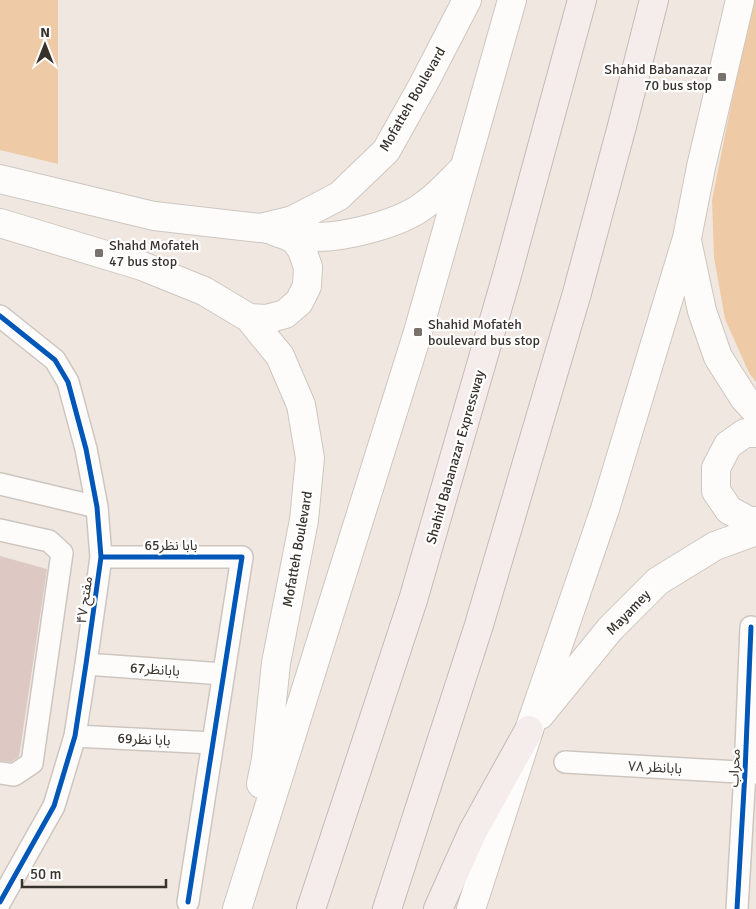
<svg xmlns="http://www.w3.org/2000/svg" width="756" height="909" font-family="Signika,'Noto Sans Arabic',sans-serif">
  <rect width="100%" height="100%" fill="#f0e8e0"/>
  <path fill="#eecba6" d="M 0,0 L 58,0 L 58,164 L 0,150 Z
    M 752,0 L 756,0 L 756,382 L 749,373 L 725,319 L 714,258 L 712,200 Z"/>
  <path fill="#ddc8c3" d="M 0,556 L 47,569 L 19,757 L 11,762 L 0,761 Z"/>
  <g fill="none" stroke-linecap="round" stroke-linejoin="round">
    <defs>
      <path id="minor" d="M 0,316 L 55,360 L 68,382 L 86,449 L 97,507 L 101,557 L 86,664 L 75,736 L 54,806 L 0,902
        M 0,484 L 97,507
        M 0,530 L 49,541 L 62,553 L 32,763 L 14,775 L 0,773
        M 101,557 L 242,557 L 188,902
        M 86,664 L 223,674
        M 75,736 L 213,743
        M 565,762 L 756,773
        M 737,909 L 745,772 L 751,627"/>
      <path id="secondary" d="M 0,179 L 154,216 L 260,228 L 293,220 L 339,196 L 386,151 L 423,85 L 467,0
        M 0,223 L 142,266 L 204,291 L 249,318 L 280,356 L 301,405 L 310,458 L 304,520 L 276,663 L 266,759 L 261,784
        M 267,229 C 283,232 300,237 316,237 C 346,237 399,224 423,206 C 438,196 450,182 463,169
        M 687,241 L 702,311 L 718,357 L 744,398 L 756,411
        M 249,318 L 267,319 L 285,314 L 299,302 L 307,286 L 308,267 L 302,250 L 295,240 L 288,236 L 276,232
        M 756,433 L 745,433 L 728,445 L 716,468 L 716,491 L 729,510 L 749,521 L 756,521
        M 540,715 L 610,629 L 658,581 L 715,546 L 756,531
        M 237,909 L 418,332 L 512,0
        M 471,909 L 529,730 L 605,509 L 687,238 L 701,167 L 740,0"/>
      <path id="trunk" d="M 311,909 L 413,600 L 507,275 L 582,0
        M 387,909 L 479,625 L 577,293 L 622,126 L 654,0
        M 438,909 L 473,831 L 529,730"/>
    </defs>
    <use href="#minor" stroke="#cdc6c0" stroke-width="24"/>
    <use href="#secondary" stroke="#cdc6c0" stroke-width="30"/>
    <use href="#trunk" stroke="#c7b9b7" stroke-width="30"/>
    <use href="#minor" stroke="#fdfcfa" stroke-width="21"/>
    <use href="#secondary" stroke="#fdfcfa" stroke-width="28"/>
    <use href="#trunk" stroke="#f5ecec" stroke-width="28"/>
    <defs>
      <path id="cycleway" d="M 0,316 L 55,360 L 68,382 L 86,449 L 97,507 L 101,557 L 86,664 L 75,736 L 54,806 L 0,902
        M 101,557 L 242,557 L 188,902
        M 737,909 L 745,772 L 751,627"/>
    </defs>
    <use href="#cycleway" stroke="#fff" stroke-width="8"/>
    <use href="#cycleway" stroke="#0057b8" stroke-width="5"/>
  </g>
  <g fill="#78726b" stroke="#fff" stroke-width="2">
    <rect x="717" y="72" width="10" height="10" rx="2.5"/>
    <rect x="94" y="248" width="10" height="10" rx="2.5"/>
    <rect x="413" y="327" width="10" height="10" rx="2.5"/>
  </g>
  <g text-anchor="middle" stroke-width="4.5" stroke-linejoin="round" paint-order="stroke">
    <g font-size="14" fill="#38322c" stroke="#fff" text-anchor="start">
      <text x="712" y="74" text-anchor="end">Shahid Babanazar<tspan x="712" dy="16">70 bus stop</tspan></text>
      <text x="109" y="250">Shahd Mofateh<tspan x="109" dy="16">47 bus stop</tspan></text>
      <text x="428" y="329">Shahid Mofateh<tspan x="428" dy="16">boulevard bus stop</tspan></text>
    </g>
    <g font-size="14" fill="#38322c" stroke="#fff">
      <text transform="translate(412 99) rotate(-60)" y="5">Mofatteh Boulevard</text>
      <text transform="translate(455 457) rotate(-74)" y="5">Shahid Babanazar Expressway</text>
      <text x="171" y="550">بابا نظر65</text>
      <text transform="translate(297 549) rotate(-80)" y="5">Mofatteh Boulevard</text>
      <text transform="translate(84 600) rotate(-82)" y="5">مفتح ۴۷</text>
      <text transform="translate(628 612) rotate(-46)" y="5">Mayamey</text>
      <text transform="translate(155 669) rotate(4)" y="5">بابانظر67</text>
      <text transform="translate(144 739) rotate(3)" y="5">بابا نظر69</text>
      <text transform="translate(655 767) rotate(3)" y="5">بابانظر ۷۸</text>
      <text transform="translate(734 768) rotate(-87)" y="5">محراب</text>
    </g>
  </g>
  <g transform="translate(45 45)" stroke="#ffffff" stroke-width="4" paint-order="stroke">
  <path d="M0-4L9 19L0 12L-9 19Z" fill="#38322c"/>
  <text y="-8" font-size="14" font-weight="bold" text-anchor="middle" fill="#38322c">N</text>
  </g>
  <path d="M22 879v8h144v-8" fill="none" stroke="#38322c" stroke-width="2.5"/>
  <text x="30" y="879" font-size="15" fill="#38322c" stroke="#ffffff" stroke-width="4" paint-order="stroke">50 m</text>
</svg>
